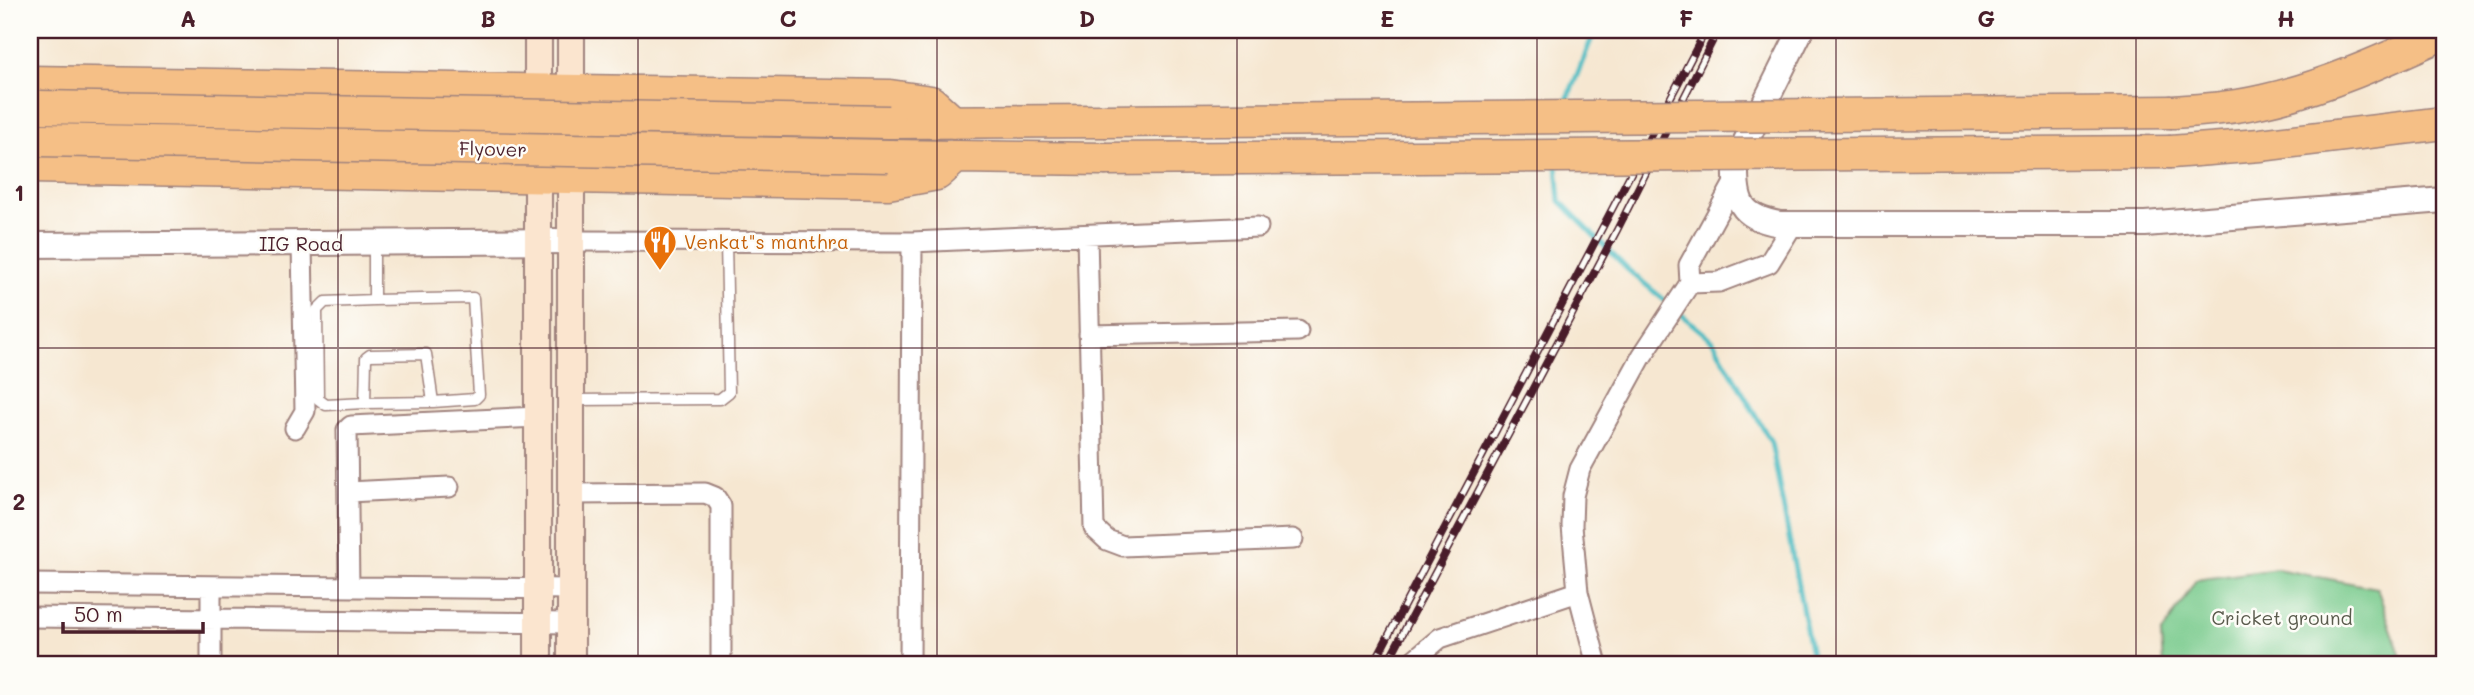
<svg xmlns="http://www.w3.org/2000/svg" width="2474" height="695" font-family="Mali,sans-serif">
  <rect width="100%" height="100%" fill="#fdfcf7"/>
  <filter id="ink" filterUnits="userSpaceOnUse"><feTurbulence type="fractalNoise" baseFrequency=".0143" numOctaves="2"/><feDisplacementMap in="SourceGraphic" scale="14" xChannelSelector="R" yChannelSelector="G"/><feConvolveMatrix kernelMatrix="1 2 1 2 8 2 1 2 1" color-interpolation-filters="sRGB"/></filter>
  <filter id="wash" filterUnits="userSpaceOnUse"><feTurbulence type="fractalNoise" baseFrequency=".00686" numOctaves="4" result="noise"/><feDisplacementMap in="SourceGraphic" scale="28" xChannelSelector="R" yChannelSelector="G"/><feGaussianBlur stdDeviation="1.57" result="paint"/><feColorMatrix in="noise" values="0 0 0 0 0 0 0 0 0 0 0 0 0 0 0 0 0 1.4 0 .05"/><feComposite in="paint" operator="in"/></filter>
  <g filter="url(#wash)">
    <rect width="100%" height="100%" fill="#f6e7d1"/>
    <path fill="#78ca8c" stroke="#61745c" stroke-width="2" d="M 2277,569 L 2377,588 L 2400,654 L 2398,665 L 2163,665 L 2161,635 L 2196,580 Z"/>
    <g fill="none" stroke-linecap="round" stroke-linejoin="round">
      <path stroke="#4dbcc2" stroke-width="5" d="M 1565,105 L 1595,30
        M 1557,165 L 1560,201 L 1627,269 L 1669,304
        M 1677,311 L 1713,341 L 1771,442 L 1813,665"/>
    </g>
  </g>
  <g filter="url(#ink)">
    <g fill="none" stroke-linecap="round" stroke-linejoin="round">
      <defs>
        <path id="service" d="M 374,245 L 374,300 L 325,302 L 317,310 L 318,399 L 326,405 L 365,403 L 366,358 L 370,355 L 426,354 L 433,402 L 475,399 L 479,395 L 473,298 L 374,300
          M 572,400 L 720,399 L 729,392 L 726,242
          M 365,403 L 433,402"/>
        <path id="minor" d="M 1087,235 L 1094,528 L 1107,540 L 1123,546 L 1293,539
          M 571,241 L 912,242 L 910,665
          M 912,242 L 1258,227
          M 1690,283 L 1719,282 L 1769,263 L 1793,224
          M 1089,335 L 1298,331
          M 295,428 L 305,411 L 302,243
          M 348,492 L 449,487
          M 572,494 L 705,493 L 715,497 L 721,506 L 721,665
          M 30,584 L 572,589
          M 211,586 L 211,665
          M 349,587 L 347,430 L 351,426 L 538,417
          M 30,617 L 571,623
          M 1408,665 L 1440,638 L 1578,592
          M 1597,665 L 1578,592 L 1572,526 L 1573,496 L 1580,469 L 1642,356 L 1690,283 L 1689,265 L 1735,181"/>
        <path id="tertiary" d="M 1801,30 L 1736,161 C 1735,201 1739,217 1780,224 L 2145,224 L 2444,200
          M 30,245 L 571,241"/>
        <path id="secondary" d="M 571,30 L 571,108
          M 538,108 L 538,30
          M 538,157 L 538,665
          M 571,157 L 571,665"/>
        <path id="trunk" d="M 30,82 L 890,96 L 931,102 L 953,122
          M 2172,112 C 2202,110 2233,108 2263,101 C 2326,87 2385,60 2444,33
          M 889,122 L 1104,121
          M 2171,152 L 2260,145 L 2444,123
          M 889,156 L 1104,159
          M 30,167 L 888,183 L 937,174 L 956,157"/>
      </defs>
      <use href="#service" stroke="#a0837e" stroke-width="13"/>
      <use href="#minor" stroke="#a0837e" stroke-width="23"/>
      <use href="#tertiary" stroke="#a0837e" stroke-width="28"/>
      <use href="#secondary" stroke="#a0837e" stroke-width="30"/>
      <use href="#trunk" stroke="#a0837e" stroke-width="35"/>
      <use href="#service" stroke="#fff" stroke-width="10"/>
      <use href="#minor" stroke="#fff" stroke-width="19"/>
      <use href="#tertiary" stroke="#fff" stroke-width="24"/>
      <use href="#secondary" stroke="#fbe5cf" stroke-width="26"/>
      <use href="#trunk" stroke="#f5bf86" stroke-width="32"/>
      <defs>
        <path id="rail" d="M 1373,665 L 1706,30
          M 1386,665 L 1617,230 L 1718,30"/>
      </defs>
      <use href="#rail" stroke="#4a1f2b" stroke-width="8"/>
      <use href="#rail" stroke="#fdfcf7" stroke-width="5" stroke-dasharray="16" stroke-linecap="butt"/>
      <defs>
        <path id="trunk-bridge" d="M 40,107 L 889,122
          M 1104,121 L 2172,112
          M 40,140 L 889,156
          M 1104,159 L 2171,152"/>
      </defs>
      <use href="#trunk-bridge" stroke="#a0837e" stroke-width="35" stroke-linecap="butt"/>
      <use href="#trunk-bridge" stroke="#f5bf86" stroke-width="32"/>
    </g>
  </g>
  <path fill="none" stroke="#4a1f2b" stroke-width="2" stroke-opacity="0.55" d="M 338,30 L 338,665M 638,30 L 638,665M 937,30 L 937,665M 1237,30 L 1237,665M 1537,30 L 1537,665M 1836,30 L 1836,665M 2136,30 L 2136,665M 30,348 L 2444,348"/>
  <defs>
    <symbol id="restaurant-pin" viewBox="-11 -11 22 30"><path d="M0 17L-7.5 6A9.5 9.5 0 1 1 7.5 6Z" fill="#e8710a" stroke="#fdfcf7"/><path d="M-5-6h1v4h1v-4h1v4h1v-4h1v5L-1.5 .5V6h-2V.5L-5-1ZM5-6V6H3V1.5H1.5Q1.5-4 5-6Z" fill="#fff"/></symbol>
  </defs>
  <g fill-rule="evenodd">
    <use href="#restaurant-pin" x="641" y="223" width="38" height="52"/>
  </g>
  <g text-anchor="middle" stroke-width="5" stroke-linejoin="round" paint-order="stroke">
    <g font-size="19" fill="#4a1f2b" stroke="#fdfcf7">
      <text transform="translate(493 149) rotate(1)" y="7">Flyover</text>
      <text x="301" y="251">IIG Road</text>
    </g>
    <g font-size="19" fill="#c56008" stroke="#fdfcf7" text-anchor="start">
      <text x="684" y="249">Venkat"s manthra</text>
    </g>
    <g font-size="19" fill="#5a5b4d" stroke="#fdfcf7">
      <text x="2282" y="625">Cricket ground</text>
    </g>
  </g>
  <rect width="2474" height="695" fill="none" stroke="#fdfcf7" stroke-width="77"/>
  <path d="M63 622v10h140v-10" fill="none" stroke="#4a1f2b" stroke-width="3.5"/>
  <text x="74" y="622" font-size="21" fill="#4a1f2b" stroke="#fdfcf7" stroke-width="5" paint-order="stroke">50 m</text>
  <rect x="38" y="38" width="2398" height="618" fill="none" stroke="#4a1f2b" stroke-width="2.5"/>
  <g font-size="23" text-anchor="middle" font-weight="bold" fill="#4a1f2b">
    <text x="188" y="27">A</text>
    <text x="488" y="27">B</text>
    <text x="788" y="27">C</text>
    <text x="1087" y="27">D</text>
    <text x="1387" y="27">E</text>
    <text x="1686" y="27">F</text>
    <text x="1986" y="27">G</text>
    <text x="2286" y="27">H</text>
    <text x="19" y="201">1</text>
    <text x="19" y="510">2</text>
  </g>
</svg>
